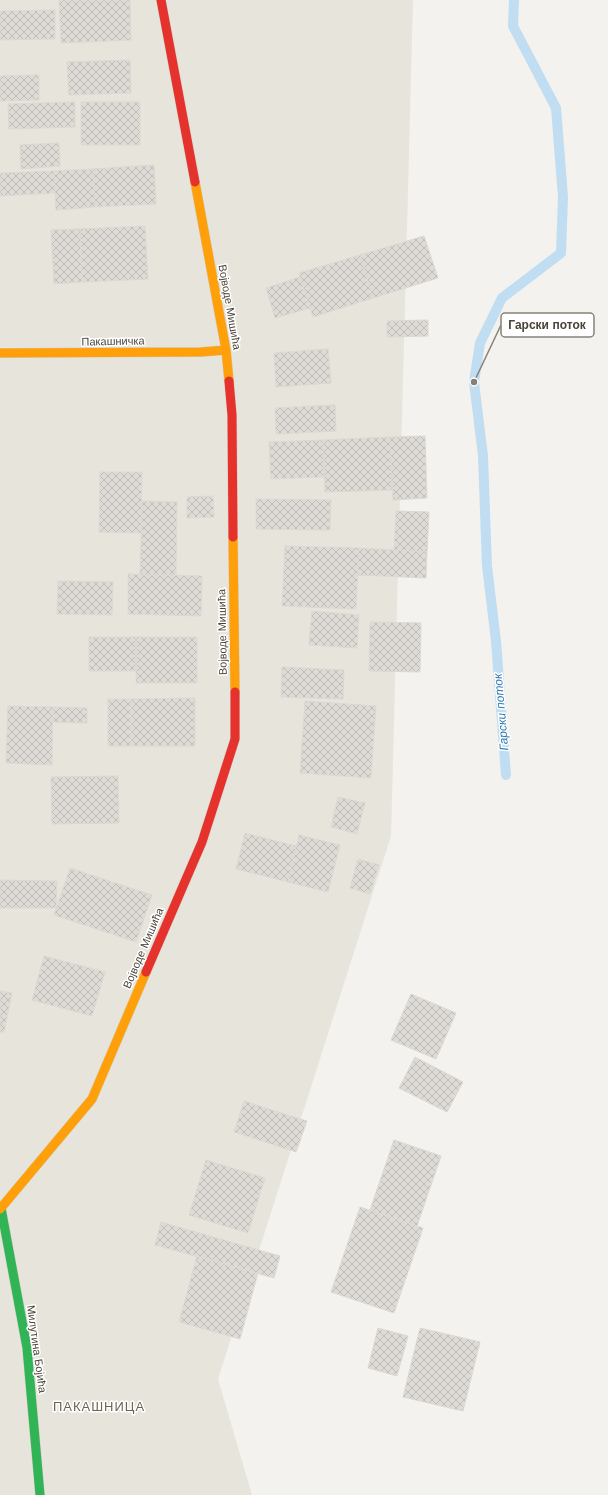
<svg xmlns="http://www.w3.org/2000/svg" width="608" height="1495" font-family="'Work Sans',sans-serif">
  <defs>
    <pattern id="building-cross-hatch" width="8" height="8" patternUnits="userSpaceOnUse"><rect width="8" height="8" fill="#dedbd6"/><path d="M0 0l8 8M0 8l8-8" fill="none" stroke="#c0bdb8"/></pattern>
  </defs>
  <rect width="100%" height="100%" fill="#f4f2ee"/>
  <path fill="#e7e4dc" d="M 0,0 L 413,0 L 391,836 L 218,1379 L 252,1495 L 0,1495 Z"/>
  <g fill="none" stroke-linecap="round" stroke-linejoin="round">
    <path stroke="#c0ddf1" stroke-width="10" d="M 506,775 L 496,641 L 487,566 L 483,456 L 474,382 L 480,343 L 502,298 L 561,253 L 563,197 L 556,108 L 513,26 L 514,0"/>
  </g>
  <path fill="url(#building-cross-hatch)" stroke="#dcd9d4" d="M 59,0 L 130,0 L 131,40 L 61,43 Z
    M 55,10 L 55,39 L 0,40 L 0,11 Z
    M 130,60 L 131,93 L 69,95 L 67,62 Z
    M 39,75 L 39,100 L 0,101 L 0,76 Z
    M 75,102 L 75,127 L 9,129 L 8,104 Z
    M 81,102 L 140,102 L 140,145 L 81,145 Z
    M 59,143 L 60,166 L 21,169 L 20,145 Z
    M 154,165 L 156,204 L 95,207 L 93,169 Z
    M 93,169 L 95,207 L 56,210 L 54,171 Z
    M 54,171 L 55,193 L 0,196 L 0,173 Z
    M 145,226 L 148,279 L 82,282 L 80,229 Z
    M 80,229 L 82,282 L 54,284 L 51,230 Z
    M 424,236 L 438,278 L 373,298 L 360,255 Z
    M 360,255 L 373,298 L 313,317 L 299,273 Z
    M 300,277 L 310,308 L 275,318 L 266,288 Z
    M 428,320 L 428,336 L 387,337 L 387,321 Z
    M 328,349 L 331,383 L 276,387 L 274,353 Z
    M 335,405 L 336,431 L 276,434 L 275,408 Z
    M 425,436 L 427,498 L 393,500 L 390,437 Z
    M 390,437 L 392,490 L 325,492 L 323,440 Z
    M 323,440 L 324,477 L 271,479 L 269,442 Z
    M 100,472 L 142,472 L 141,533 L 99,532 Z
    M 213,496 L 214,517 L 187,518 L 187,497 Z
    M 256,499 L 331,500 L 330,530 L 256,529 Z
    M 142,501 L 177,502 L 176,575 L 140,575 Z
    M 396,511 L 429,512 L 427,552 L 394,550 Z
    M 285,546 L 359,548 L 356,609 L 282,606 Z
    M 359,548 L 427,552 L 426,578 L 357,575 Z
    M 128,574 L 202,576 L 201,616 L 128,614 Z
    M 58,581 L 113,582 L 112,615 L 57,614 Z
    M 312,611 L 359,615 L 357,648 L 309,645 Z
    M 370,622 L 421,623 L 420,672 L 369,671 Z
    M 89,637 L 136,637 L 136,671 L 89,671 Z
    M 136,637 L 197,637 L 197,683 L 136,683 Z
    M 282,667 L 344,670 L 343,699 L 281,697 Z
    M 195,698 L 195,746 L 131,746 L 131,699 Z
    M 108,699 L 131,699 L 131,746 L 108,746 Z
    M 305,701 L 376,706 L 371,778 L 300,773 Z
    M 8,706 L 53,707 L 52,765 L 6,763 Z
    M 53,707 L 87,708 L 87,723 L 53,722 Z
    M 118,776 L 119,823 L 52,824 L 51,777 Z
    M 338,797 L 365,803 L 357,834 L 331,827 Z
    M 245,833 L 296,846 L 288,882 L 236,869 Z
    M 299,835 L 340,845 L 328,892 L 288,882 Z
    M 358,859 L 379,865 L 370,894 L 350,888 Z
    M 70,868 L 152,895 L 136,942 L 54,915 Z
    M 0,880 L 57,881 L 56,908 L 0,908 Z
    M 44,956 L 105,972 L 92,1016 L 32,1000 Z
    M 0,991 L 12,993 L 4,1032 L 0,1032 Z
    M 411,994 L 456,1013 L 436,1059 L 391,1040 Z
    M 415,1057 L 463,1082 L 447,1112 L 399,1088 Z
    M 244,1101 L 307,1121 L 296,1152 L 234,1132 Z
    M 394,1140 L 441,1156 L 417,1226 L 370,1210 Z
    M 206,1160 L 265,1178 L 248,1233 L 189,1215 Z
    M 360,1207 L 423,1228 L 394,1313 L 331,1292 Z
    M 161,1222 L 280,1256 L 274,1278 L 155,1245 Z
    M 197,1256 L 258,1273 L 240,1339 L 179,1322 Z
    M 378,1328 L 408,1336 L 397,1376 L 368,1368 Z
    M 420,1328 L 480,1342 L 463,1411 L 403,1397 Z"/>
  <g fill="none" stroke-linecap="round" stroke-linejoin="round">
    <defs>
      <path id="fast" d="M 1,1208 L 27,1348 L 40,1495"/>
      <path id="slow" d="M 195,182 L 226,350 L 229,381
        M 0,353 L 201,352 L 226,350
        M 233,537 L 235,692
        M 0,1209 L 92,1099 L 146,972"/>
      <path id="jam" d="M 161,0 L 195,182
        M 229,381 L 232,415 L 233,537
        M 146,972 L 202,842 L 235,739 L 235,692"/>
    </defs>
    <use href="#fast" stroke="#d3cfc5" stroke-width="10"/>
    <use href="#slow" stroke="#d3cfc5" stroke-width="10"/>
    <use href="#jam" stroke="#d3cfc5" stroke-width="10"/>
    <use href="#fast" stroke="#30b455" stroke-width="9"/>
    <use href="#slow" stroke="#ff9f0a" stroke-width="9"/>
    <use href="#jam" stroke="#e5322d" stroke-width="9"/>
  </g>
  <g text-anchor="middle" stroke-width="3" stroke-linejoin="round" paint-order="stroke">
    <g font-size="11" fill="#4b4439" stroke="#fff">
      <text transform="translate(230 307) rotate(80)" y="4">Војводе Мишића</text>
      <text transform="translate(113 341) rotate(-1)" y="4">Пакашничка</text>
      <text transform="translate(222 632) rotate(-91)" y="4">Војводе Мишића</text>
      <text transform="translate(143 948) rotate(-67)" y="4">Војводе Мишића</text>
      <text transform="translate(37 1349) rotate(82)" y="4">Милутина Бојића</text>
    </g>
    <g font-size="12" font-style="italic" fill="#2e7ab2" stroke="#fff">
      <text transform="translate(501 712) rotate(-95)" y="4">Гарски поток</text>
    </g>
    <g font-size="13" letter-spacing="1" fill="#6e6250" stroke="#fff">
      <text x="99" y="1411">ПАКАШНИЦА</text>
    </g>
  </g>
  <path fill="none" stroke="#868178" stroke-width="1.5" d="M474 382L501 325"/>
  <circle fill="#868178" stroke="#fff" stroke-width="1.5" cx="474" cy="382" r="4"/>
  <rect fill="#fff" stroke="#868178" stroke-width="1.5" x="501" y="313" width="93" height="24" rx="4"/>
  <g font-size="12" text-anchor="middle" font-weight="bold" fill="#4b4439">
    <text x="547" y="329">Гарски поток</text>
  </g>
</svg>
